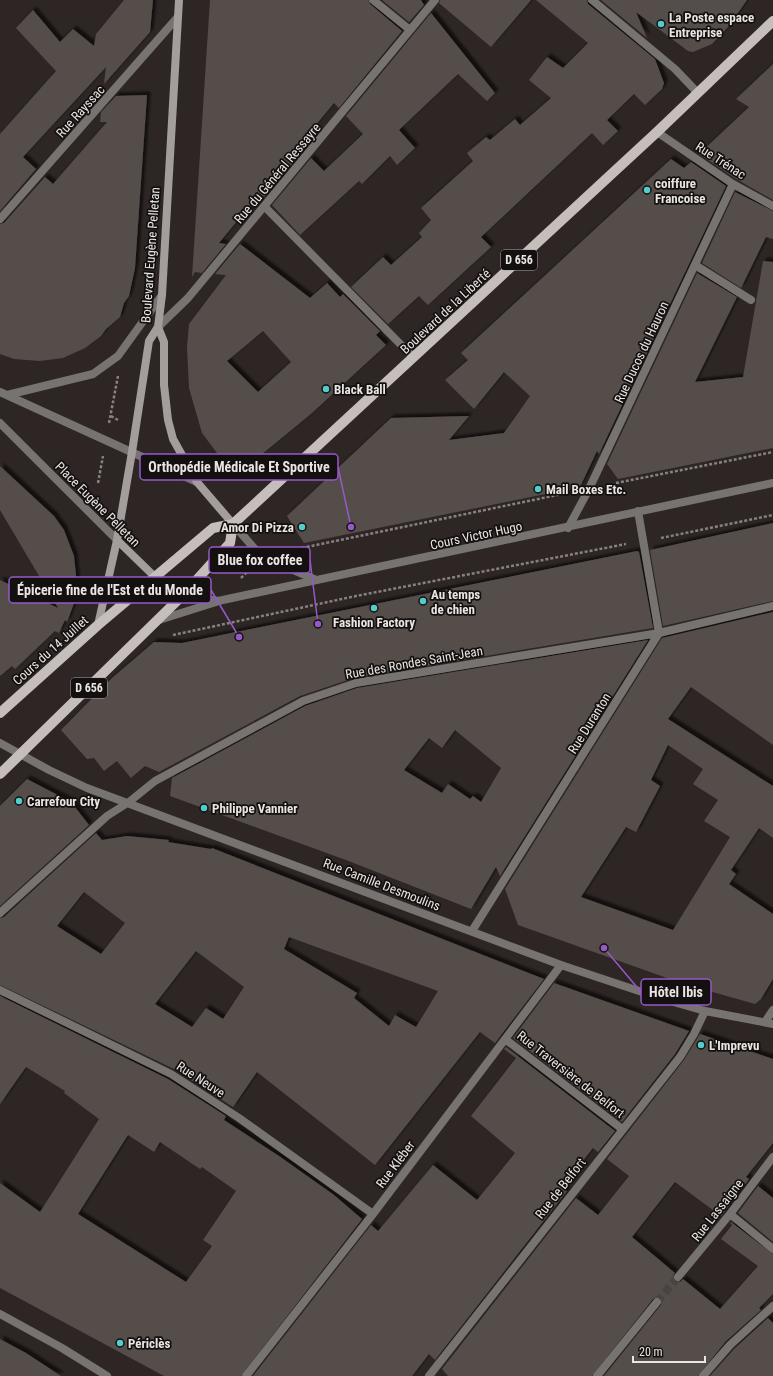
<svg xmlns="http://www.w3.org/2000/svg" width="773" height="1376" font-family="'Roboto Condensed',sans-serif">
  <defs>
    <filter id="shadow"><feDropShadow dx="3.5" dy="-3.5" stdDeviation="1" flood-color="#0009"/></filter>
  </defs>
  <rect width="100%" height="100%" fill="#2d2624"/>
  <path fill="#554d4a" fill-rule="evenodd" filter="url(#shadow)" d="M 124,0 L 153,0 L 150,32 L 104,84 L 106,67 L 23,157 L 36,169 L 0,211 L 0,134 L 56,71 L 16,28 L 33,10 L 60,42 L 73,29 L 94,46 L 96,34 Z
    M 210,0 L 368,0 L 370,4 L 402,31 L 339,108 L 334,103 L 299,145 L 304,150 L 264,197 L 260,194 L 246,210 L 219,243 L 226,244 L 202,273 L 195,272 L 192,277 Z
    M 382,0 L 421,0 L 424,5 L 409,22 Z
    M 440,0 L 531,0 L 491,47 L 439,3 Z
    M 536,0 L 587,0 L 588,4 L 655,59 L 664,83 L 662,89 L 645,105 L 634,94 L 607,120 L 618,131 L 603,145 L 592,133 L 481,237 L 491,247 L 428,305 L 419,296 L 388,324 L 351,287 L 383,257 L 391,265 L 422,237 L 419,233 L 431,220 L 421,208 L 473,161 L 467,153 L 486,137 L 490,140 L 515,119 L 520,125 L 551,98 L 529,80 L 547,57 L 563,68 L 588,43 Z
    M 601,0 L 747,0 L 728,27 L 712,44 L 693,52 L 688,51 L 636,12 L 647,38 Z
    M 431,13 L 495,93 L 487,101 L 458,74 L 399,130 L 415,148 L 397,165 L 390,156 L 362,184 L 359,181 L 300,235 L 272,205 L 311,158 L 324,171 L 363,134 L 346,116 Z
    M 773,64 L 773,200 L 736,179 L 699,154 L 749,107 L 736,99 Z
    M 147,95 L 135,268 L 129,296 L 124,303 L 120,317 L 106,329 L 101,336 L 85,348 L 63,358 L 40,361 L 14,359 L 0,354 L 0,224 L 4,223 L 45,177 L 53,184 L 107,122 L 100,122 L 101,112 L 116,96 Z
    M 671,159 L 684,168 L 691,162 L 726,186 L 599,454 L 597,451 L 580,487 L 304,543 L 287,516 L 391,418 L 469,416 L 449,440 L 504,433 L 530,396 L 504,372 L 474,409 L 445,380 L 468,360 L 461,353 Z
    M 735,192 L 773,211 L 773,239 L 766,237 L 741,288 L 702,263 Z
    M 240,244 L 310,298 L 327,283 L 340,297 L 343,294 L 380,331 L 376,335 L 386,345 L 312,413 L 245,468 L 235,458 L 226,465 L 202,433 L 189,388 L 187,347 L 189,324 L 226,275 L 215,274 ZM 263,331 L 291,362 L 258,392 L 227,361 Z
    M 763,261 L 773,262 L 773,448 L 618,479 L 607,464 L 697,273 L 737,297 L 695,382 L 743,377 Z
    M 0,466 L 54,516 L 64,530 L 74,556 L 77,585 L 76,598 L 67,622 L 65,620 L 59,633 L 55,631 L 15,669 L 12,666 L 0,676 L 0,580 L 58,608 L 0,510 Z
    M 773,523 L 773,601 L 663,626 L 650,550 Z
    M 637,551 L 639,552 L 653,628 L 354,678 L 300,696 L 159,772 L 145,766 L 131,778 L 117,761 L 104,771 L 94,758 L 87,759 L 61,730 L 112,678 L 154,642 L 182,643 Z
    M 773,612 L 773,745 L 691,687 L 668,719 L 773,786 L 773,838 L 759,828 L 731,870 L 736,874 L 729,884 L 773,914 L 773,979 L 761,999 L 755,1004 L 681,983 L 518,925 L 505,889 L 662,638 ZM 668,745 L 703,769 L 693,784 L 718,800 L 704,821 L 730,837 L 673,930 L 581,897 L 626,827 L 636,832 L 660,786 L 651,780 Z
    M 648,640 L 500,876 L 496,867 L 471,909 L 346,860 L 170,796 L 172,778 L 305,706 L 357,688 ZM 455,730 L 501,768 L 481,802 L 473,796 L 470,799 L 448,784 L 442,793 L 404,770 L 429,738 L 442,748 Z
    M 27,779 L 71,802 L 89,825 L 0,906 L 0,806 Z
    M 96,833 L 102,840 L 127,836 L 169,840 L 168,842 L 211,849 L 212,848 L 544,979 L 495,1043 L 480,1032 L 375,1165 L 257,1072 L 233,1107 L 174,1069 L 0,985 L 0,918 L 4,917 ZM 84,892 L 125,923 L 101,954 L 57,926 ZM 289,937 L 366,965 L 438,991 L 416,1027 L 395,1015 L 389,1026 L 354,998 L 357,993 L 284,949 ZM 196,951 L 244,987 L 223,1019 L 206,1008 L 192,1027 L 155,1004 Z
    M 554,983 L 689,1031 L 675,1054 L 622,1122 L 513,1038 Z
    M 0,996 L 168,1079 L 226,1116 L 224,1120 L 279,1156 L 334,1195 L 362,1219 L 241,1376 L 164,1376 L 0,1288 L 0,1183 L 40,1212 L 99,1119 L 64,1093 L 65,1091 L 26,1067 L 0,1104 ZM 128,1135 L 154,1152 L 160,1142 L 200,1169 L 202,1167 L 236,1191 L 203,1240 L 212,1246 L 186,1282 L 78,1214 Z
    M 700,1034 L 773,1059 L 773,1143 L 746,1177 L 749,1179 L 721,1216 L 675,1182 L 632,1237 L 675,1273 L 673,1276 L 675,1281 L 680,1282 L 683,1279 L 720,1309 L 758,1266 L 721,1239 L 732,1225 L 730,1223 L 731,1222 L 773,1254 L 773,1294 L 759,1308 L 761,1310 L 726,1341 L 698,1376 L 604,1376 L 661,1305 L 662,1300 L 657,1297 L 653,1299 L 592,1376 L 448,1376 L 442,1369 L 576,1198 L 598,1215 L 629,1176 L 607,1159 L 684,1060 Z
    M 506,1047 L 615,1131 L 598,1152 L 593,1148 L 562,1187 L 567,1191 L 435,1360 L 429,1354 L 412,1376 L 253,1376 L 371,1225 L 378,1231 L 433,1165 L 477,1200 L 515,1153 L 471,1116 L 516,1058 L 504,1049 Z
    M 758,1186 L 773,1198 L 773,1242 L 738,1213 Z
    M 768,1318 L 773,1323 L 773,1376 L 710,1376 L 734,1349 Z
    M 0,1339 L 26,1353 L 61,1376 L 0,1376 Z"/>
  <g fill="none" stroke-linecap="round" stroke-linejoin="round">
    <path stroke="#494341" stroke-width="8" stroke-dasharray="8 4" stroke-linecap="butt" d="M 657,1302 L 678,1277"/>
    <path stroke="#87817f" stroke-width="2.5" stroke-dasharray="3 2" stroke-linecap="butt" d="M 111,416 L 118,420
      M 109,423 L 118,376
      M 98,483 L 103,456
      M 616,483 L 773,452
      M 661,538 L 773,515
      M 292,550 L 567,493
      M 241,578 L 247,572
      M 173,635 L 356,596 L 626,544"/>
    <path stroke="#767371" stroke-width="8" d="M 265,207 L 414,358
      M 695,265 L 751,300"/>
    <path stroke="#767371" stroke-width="8" d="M 703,1376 L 730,1345 L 773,1306"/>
    <path stroke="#767371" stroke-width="8" d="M 373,0 L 410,30
      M 592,0 L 675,69 L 697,92
      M 657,132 L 733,184 L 773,206
      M 0,219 L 177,18
      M 158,327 L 188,298 L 435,0
      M 0,392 L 197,482
      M 7,395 L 93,374 L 118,356 L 162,295
      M 0,423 L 117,540
      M 233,524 L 260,555 L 316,580
      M 568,528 L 589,489 L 733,184
      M 183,595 L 218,601 L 773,483
      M 159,620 L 216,602
      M 0,743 L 49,770 L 87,788 L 561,965 L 663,999 L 705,1011 L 773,1024
      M 0,913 L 107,816 L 129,802 L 155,781 L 303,701 L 356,683 L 659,633 L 773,606
      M 472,931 L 659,633 L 638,511
      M 0,990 L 171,1074 L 239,1118 L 373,1214
      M 765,1022 L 773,1010
      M 505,1039 L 622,1129
      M 730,1214 L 773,1249
      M 678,1277 L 730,1214 L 773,1157
      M 0,1314 L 62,1348 L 107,1376
      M 246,1376 L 373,1214 L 561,965
      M 429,1376 L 680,1057 L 694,1034 L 705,1011
      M 597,1376 L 657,1302"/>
    <path stroke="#a39d9b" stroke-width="8" d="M 158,327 L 164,342 L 164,385 L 168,420 L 173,439 L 197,482 L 233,524
      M 117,540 L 156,578 L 183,595
      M 98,625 L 117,540 L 132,452 L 149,341 L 158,327 L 162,295 L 179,0"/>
    <path stroke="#c5bebb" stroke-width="10" d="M 0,713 L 98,625 L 213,528 L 233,524
      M 0,774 L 183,595 L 230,543 L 233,524 L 657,132 L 773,21"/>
  </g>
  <g fill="#53cdcb" stroke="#13100f" stroke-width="1.5">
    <circle cx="661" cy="24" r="4"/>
    <circle cx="647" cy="190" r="4"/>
    <circle cx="326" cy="389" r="4"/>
    <circle cx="538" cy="489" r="4"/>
    <circle cx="302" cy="527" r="4"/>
    <circle cx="423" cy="601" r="4"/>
    <circle cx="374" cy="608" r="4"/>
    <circle cx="19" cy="801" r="4"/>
    <circle cx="204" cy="808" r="4"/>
    <circle cx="701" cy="1045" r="4"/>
    <circle cx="120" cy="1343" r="4"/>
  </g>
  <g text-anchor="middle" stroke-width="3.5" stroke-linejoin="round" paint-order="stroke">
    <g fill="#13100f" stroke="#a9a5a3" stroke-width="1">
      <rect x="501" y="250" width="36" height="20" rx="3"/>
      <rect x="71" y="678" width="36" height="20" rx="3"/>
    </g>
    <g font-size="12" font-weight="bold" fill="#e9e5e3">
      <text x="519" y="264">D 656</text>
      <text x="89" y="692">D 656</text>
    </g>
    <g font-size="13" font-weight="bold" fill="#e9e5e3" stroke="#13100f" text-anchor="start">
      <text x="669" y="22">La Poste espace<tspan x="669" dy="15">Entreprise</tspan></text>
      <text x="655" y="188">coiffure<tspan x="655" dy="15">Francoise</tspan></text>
      <text x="334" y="394">Black Ball</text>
      <text x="546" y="494">Mail Boxes Etc.</text>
      <text x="294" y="532" text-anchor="end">Amor Di Pizza</text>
      <text x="431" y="599">Au temps<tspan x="431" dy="15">de chien</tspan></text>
      <text x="374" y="627" text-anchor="middle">Fashion Factory</text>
      <text x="27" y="806">Carrefour City</text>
      <text x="212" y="813">Philippe Vannier</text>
      <text x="709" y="1050">L'Imprevu</text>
      <text x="128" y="1348">Périclès</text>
    </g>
    <g font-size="13" fill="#e9e5e3" stroke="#13100f">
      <text transform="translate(80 111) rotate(-48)" y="5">Rue Rayssac</text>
      <text transform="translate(721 160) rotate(33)" y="5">Rue Trénac</text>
      <text transform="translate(277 173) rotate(-50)" y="5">Rue du Général Ressayre</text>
      <text transform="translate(150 255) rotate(-86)" y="5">Boulevard Eugène Pelletan</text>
      <text transform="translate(445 311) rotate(-43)" y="5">Boulevard de la Liberté</text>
      <text transform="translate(641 352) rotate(-65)" y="5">Rue Ducos du Hauron</text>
      <text transform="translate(98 504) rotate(45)" y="5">Place Eugène Pelletan</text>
      <text transform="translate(476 535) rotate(-12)" y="5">Cours Victor Hugo</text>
      <text transform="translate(50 650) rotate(-42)" y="5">Cours du 14 Juillet</text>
      <text transform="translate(414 662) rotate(-10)" y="5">Rue des Rondes Saint-Jean</text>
      <text transform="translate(589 723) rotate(-58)" y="5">Rue Duranton</text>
      <text transform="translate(382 884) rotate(21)" y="5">Rue Camille Desmoulins</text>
      <text transform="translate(571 1074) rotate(38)" y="5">Rue Traversière de Belfort</text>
      <text transform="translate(201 1079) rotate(33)" y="5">Rue Neuve</text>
      <text transform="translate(395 1164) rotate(-53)" y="5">Rue Kléber</text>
      <text transform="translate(560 1188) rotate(-52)" y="5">Rue de Belfort</text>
      <text transform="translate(717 1210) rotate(-52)" y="5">Rue Lassaigne</text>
    </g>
  </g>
  <path fill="none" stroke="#965ac8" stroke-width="1.5" d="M351 527L338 467M318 624L310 560M239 637L211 590M604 948L641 992"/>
  <g fill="#965ac8" stroke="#13100f" stroke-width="1.5">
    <circle cx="351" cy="527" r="4"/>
    <circle cx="318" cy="624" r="4"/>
    <circle cx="239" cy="637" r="4"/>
    <circle cx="604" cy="948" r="4"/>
  </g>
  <g fill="#13100f" stroke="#965ac8" stroke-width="1.5">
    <rect x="140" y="454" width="198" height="26" rx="4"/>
    <rect x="209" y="547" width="101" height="26" rx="4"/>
    <rect x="9" y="577" width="202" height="26" rx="4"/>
    <rect x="641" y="979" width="70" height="26" rx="4"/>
  </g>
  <g font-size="14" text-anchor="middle" font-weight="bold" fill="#e9e5e3">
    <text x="239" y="472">Orthopédie Médicale Et Sportive</text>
    <text x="260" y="565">Blue fox coffee</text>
    <text x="110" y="595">Épicerie fine de l'Est et du Monde</text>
    <text x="676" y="997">Hôtel Ibis</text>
  </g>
  <path d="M633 1356v6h72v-6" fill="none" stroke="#e9e5e3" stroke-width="2"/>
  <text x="639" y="1356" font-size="12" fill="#e9e5e3" stroke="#13100f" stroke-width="3" paint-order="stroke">20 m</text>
</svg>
